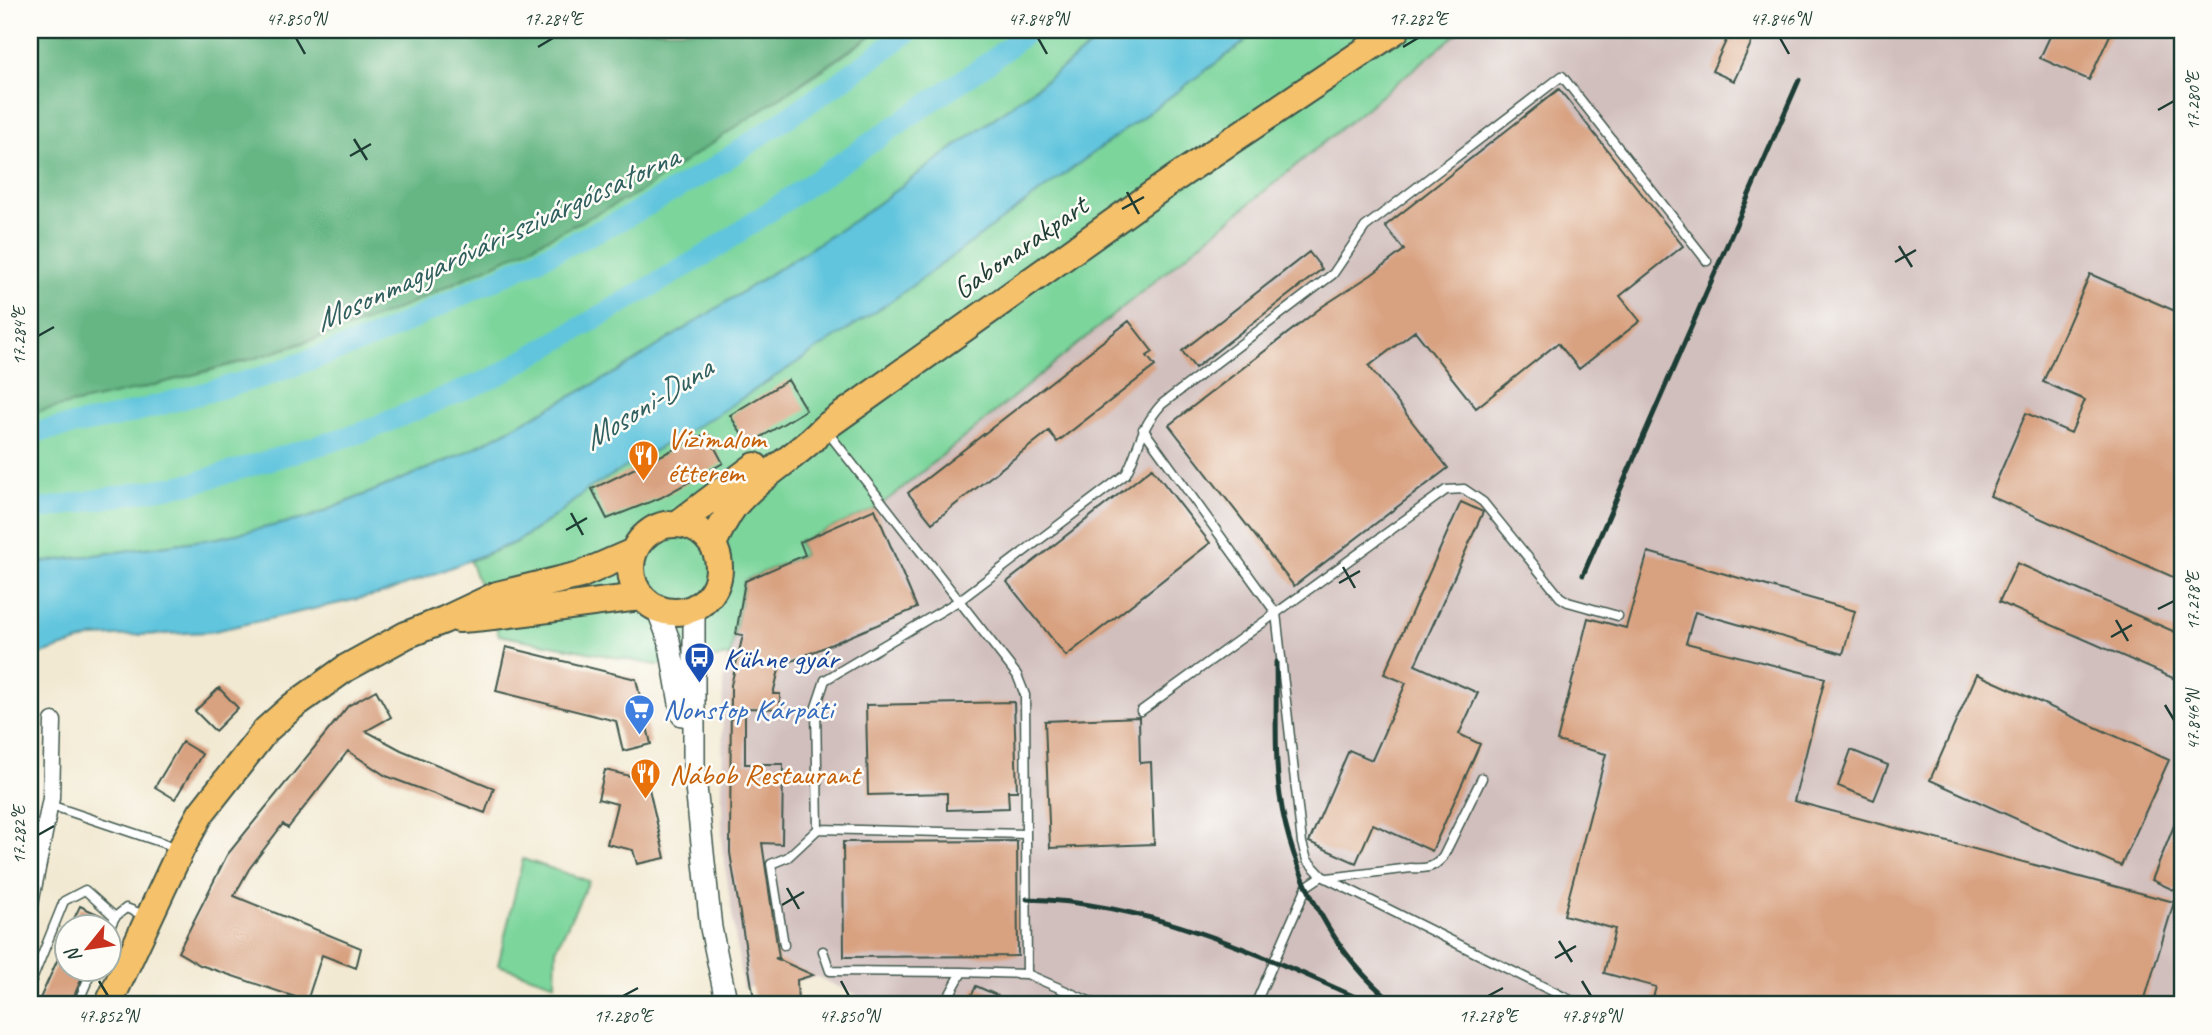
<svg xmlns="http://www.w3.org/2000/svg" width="2212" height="1035" font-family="Caveat,sans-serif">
  <rect width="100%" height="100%" fill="#fdfcf7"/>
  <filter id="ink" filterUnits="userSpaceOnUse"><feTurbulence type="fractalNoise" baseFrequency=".0143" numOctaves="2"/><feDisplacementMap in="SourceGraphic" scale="14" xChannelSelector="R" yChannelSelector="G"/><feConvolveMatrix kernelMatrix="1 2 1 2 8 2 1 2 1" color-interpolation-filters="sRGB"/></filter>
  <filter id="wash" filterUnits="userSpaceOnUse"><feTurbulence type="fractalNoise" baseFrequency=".00686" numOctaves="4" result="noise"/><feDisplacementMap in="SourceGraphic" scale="28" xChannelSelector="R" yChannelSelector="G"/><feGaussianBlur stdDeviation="1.57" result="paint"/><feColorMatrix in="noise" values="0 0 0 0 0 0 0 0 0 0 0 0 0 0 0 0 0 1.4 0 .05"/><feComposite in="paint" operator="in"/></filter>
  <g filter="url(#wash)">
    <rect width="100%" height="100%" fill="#f2e9d2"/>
    <path fill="#d1bfbd" d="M 1461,30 L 2182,30 L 2182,1005 L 879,1005 L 817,977 L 743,988 L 722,845 L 723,683 L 744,580 L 804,555 L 799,542 L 875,509 L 895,494 Z"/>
    <path fill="#7cd59b" stroke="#4e8968" stroke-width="2" d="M 879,30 L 1109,30 L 1072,61 L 858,218 L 617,372 L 463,454 L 308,518 L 218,538 L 30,564 L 30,413 C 152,387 274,358 390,312 C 472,279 548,234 624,190 C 711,140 799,90 879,30 Z
      M 1254,30 L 1461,30 L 895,494 L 875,509 L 799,542 L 804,555 L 745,580 L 730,656 L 656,665 L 499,635 L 470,561 L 517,542 L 558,514 L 588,489 L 716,415 L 889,302 L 1242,44 Z
      M 523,859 L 589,881 L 556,949 L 555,984 L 498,965 Z"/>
    <path fill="#65b683" stroke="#427a5c" stroke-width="2" d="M 30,30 L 879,30 L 640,192 L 508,258 L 391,312 L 269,354 L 140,389 L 30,413 Z"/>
    <path fill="#60c5dd" stroke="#408188" stroke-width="2" d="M 1109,30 L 1254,30 L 1242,44 L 890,302 L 716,415 L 588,489 L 558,514 L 516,542 L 385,593 L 210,632 L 93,637 L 30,658 L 30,564 L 218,538 L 308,518 L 463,454 L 617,372 L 858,218 L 1072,61 Z"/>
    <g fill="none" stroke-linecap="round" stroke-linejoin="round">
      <path stroke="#60c5dd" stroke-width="21" d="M 30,433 L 112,418 L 262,377 L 375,337 L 625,218 L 710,170 L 837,84 L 911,30
        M 30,511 L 194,483 L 363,432 L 495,377 L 707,254 L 988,63 L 1030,30"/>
    </g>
    <g id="blocks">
      <path fill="#d8a180" d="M 1731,30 L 1757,30 L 1734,81 L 1712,71 Z
        M 2053,30 L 2098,30 L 2110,35 L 2089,80 L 2040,58 Z
        M 1559,89 L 1683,246 L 1620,296 L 1640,321 L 1579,369 L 1558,343 L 1476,408 L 1415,331 L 1369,366 L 1448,468 L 1294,586 L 1169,425 L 1323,306 L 1371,275 L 1404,250 L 1385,226 Z
        M 1309,252 L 1322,269 L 1195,368 L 1182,351 Z
        M 2090,274 L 2182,314 L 2182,581 L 1990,496 L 2026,413 L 2071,433 L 2085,400 L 2043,382 Z
        M 1129,321 L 1153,352 L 1147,356 L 1155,366 L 1057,442 L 1049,431 L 932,523 L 908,493 Z
        M 788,380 L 806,410 L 748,445 L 730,415 Z
        M 707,433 L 723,463 L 660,498 L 607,519 L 592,489 Z
        M 1152,468 L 1210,543 L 1066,656 L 1007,582 Z
        M 1461,502 L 1483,512 L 1415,665 L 1478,693 L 1459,734 L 1480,744 L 1432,851 L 1373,824 L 1356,863 L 1309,842 L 1349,750 L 1372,760 L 1406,683 L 1384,674 Z
        M 875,509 L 917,608 L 780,666 L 773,694 L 780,694 L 780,709 L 745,708 L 745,764 L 783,764 L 782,844 L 762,843 L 779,958 L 775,958 L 813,975 L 797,980 L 798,1005 L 755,1005 L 730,853 L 731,685 L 743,635 L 736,634 L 745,581 L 805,555 L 800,542 Z
        M 1648,552 L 1855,611 L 1843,654 L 1695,612 L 1686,643 L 1825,678 L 1794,801 L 2174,902 L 2143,1005 L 1651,1005 L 1656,987 L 1604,973 L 1615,929 L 1564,915 L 1606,754 L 1557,741 L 1588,618 L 1626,628 Z
        M 2017,563 L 2182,635 L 2182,682 L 1999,602 Z
        M 506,647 L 636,679 L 651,744 L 623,751 L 616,721 L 496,691 Z
        M 1977,674 L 2169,760 L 2121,866 L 1930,780 Z
        M 219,688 L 238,708 L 215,731 L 195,711 Z
        M 376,690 L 391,717 L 366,731 L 401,750 L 494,788 L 485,813 L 386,776 L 348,751 L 288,828 L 283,824 L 249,869 L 234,896 L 361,948 L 356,968 L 322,955 L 307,1001 L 200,965 L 178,952 L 227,855 L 348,706 Z
        M 1014,702 L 1017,791 L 1008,791 L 1009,808 L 947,810 L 947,793 L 868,795 L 866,705 Z
        M 1139,717 L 1140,763 L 1151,762 L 1154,844 L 1050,848 L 1045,721 Z
        M 182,742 L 202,754 L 175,799 L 155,787 Z
        M 1851,750 L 1888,765 L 1874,800 L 1838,786 Z
        M 605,770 L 647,780 L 665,858 L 637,864 L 633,850 L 607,844 L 617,804 L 598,799 Z
        M 2182,806 L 2182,894 L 2152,880 Z
        M 1017,841 L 1018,956 L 844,957 L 843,842 Z
        M 80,906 L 106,918 L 103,927 L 70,927 Z
        M 66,941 L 66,969 L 86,969 L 70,1005 L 37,1005 Z
        M 976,986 L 1019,1005 L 967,1005 Z"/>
    </g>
  </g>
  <g filter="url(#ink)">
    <use href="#blocks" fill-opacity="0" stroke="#3f574c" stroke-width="2"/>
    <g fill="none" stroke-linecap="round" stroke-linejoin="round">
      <defs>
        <path id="service" d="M 1143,429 L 1276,613 L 1302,843 L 1307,860 L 1322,876 L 1307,886 L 1255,1005
          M 826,430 L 1017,675 L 1025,695 L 1027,974
          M 1141,711 L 1446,490 L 1464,489 L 1483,502 L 1560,597 L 1568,602 L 1618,616
          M 50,805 L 178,848
          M 1025,834 L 818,829 L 816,707 L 825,680 L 960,600 L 1126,474 C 1140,447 1139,429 1162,404 L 1333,274 L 1365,227 L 1562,76 L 1707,261
          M 1322,876 L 1580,1005
          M 1328,878 L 1411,868 C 1425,869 1434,868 1443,857 L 1482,778
          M 108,931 L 115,917 L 126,908 L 144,915
          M 784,945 L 771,864 L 788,857 L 818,829
          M 823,951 L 830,971 L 962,972
          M 30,985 L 64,901 L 85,890 L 115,917
          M 77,1005 L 93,968
          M 944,1005 L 962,972 L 1027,974 L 1098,1005"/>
        <path id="minor" d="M 30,904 L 51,798 L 53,721"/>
        <path id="tertiary" d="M 657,608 L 669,640 L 682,715
          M 694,608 L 694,768 L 711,928 L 727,1005"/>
        <path id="primary" d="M 679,523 L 755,466
          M631 568a44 44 0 1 1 88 0a44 44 0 1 1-88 0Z
          M 713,544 C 719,531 725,518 734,506 C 760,475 797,457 824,428 L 1174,179 L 1396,30
          M 459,619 C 521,615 581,603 642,597
          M 108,1005 L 181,849 L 201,813 L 266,730 L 293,706 L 346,668 L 406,635 L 444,620 L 497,595 L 580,575 L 633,552"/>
      </defs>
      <use href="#service" stroke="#3f574c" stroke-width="11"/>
      <use href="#minor" stroke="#3f574c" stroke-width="19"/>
      <use href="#tertiary" stroke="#3f574c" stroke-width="24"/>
      <use href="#primary" stroke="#3f574c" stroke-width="30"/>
      <use href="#service" stroke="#fff" stroke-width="8"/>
      <use href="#minor" stroke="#fff" stroke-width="16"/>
      <use href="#tertiary" stroke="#fff" stroke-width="21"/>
      <use href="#primary" stroke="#f5c16b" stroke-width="26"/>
      <path stroke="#1f3d34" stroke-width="5" d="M 1583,575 L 1799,80
        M 1276,662 C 1277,705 1274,753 1280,796 C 1291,873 1334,956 1396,1005
        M 1027,899 C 1149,902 1263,955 1373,1005"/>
    </g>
  </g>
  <path fill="none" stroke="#1f3d34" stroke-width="2.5" d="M 296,38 L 305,54M 1038,38 L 1047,54M 1780,38 L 1789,54M 538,47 L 553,38M 1403,47 L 1418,38M 2158,110 L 2174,101M 354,139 L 367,160M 350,156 L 371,144M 1127,192 L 1139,214M 1122,209 L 1144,197M 1899,246 L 1912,267M 1895,262 L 1916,250M 38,336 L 54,327M 571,513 L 583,535M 566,530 L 587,518M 1343,567 L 1355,588M 1339,583 L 1360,571M 2158,609 L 2174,601M 2116,620 L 2128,641M 2111,637 L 2132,625M 2165,705 L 2174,720M 38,835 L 54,826M 787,888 L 799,909M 782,905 L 804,892M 1559,941 L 1572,962M 1555,958 L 1576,946M 99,981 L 108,996M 841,981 L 849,996M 1582,981 L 1591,996M 623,996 L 638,988M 1488,996 L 1503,988"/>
  <defs>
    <symbol id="restaurant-pin" viewBox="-11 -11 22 30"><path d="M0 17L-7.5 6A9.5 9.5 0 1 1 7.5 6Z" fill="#e8710a" stroke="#fdfcf7"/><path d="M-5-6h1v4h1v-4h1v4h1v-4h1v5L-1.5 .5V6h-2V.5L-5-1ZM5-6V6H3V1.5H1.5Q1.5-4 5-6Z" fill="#fff"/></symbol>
    <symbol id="bus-pin" viewBox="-11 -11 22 30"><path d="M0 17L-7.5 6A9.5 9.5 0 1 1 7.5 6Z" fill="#1a4fb4" stroke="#fdfcf7"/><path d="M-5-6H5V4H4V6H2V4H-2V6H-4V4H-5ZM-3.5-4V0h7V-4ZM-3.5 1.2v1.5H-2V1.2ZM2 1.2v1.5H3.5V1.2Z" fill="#fff"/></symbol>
    <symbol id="supermarket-pin" viewBox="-11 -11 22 30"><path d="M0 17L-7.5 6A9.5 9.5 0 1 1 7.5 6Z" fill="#3f7fe0" stroke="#fdfcf7"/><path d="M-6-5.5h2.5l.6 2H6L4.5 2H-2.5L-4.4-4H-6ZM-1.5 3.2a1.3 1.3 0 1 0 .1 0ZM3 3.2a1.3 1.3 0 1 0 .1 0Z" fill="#fff"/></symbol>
  </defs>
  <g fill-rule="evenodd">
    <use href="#restaurant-pin" x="626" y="438" width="35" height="47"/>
    <use href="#bus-pin" x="682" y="640" width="35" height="47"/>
    <use href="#supermarket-pin" x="622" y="692" width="35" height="47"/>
    <use href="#restaurant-pin" x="628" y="756" width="35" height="47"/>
  </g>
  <g text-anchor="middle" stroke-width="5" stroke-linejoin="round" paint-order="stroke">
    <g font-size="30" fill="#1f3d34" stroke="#fdfcf7">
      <text transform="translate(1020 247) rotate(-35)" y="10">Gabonarakpart</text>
    </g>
    <g font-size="30" fill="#c56008" stroke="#fdfcf7" text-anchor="start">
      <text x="667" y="448">Vízimalom<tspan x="667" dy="34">étterem</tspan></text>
      <text x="669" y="784">Nábob Restaurant</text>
    </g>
    <g font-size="30" fill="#164399" stroke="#fdfcf7" text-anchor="start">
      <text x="723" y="668">Kühne gyár</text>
    </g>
    <g font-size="30" fill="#366cbe" stroke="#fdfcf7" text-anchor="start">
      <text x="663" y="719">Nonstop Kárpáti</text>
    </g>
    <g font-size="32" font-style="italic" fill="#2f5f5e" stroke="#fdfcf7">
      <text transform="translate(496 238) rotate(-25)" y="11">Mosonmagyaróvári-szivárgócsatorna</text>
      <text transform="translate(647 403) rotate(-32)" y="11">Mosoni-Duna</text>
    </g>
  </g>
  <rect width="2212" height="1035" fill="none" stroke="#fdfcf7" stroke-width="77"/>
  <g transform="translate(88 948) rotate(240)"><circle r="33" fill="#fdfcf7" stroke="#a4b0a9" stroke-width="2"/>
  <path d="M0-5L12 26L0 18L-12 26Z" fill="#c8321e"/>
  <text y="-10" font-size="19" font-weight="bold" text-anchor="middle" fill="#1f3d34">N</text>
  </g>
  <rect x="38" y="38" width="2136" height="958" fill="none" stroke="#1f3d34" stroke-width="2.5"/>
  <g font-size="18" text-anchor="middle" fill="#1f3d34">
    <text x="296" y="25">47.850°N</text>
    <text x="553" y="25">17.284°E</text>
    <text x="1038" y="25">47.848°N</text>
    <text x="1418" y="25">17.282°E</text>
    <text x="1780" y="25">47.846°N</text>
    <text transform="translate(2193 101) rotate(-90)" y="6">17.280°E</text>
    <text transform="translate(19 336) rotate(-90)" y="6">17.284°E</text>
    <text transform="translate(2193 601) rotate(-90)" y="6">17.278°E</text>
    <text transform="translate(2193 720) rotate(-90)" y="6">47.846°N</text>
    <text transform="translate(19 835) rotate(-90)" y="6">17.282°E</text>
    <text x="108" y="1022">47.852°N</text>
    <text x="623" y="1022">17.280°E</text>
    <text x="849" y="1022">47.850°N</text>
    <text x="1488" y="1022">17.278°E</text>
    <text x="1591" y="1022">47.848°N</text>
  </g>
</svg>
